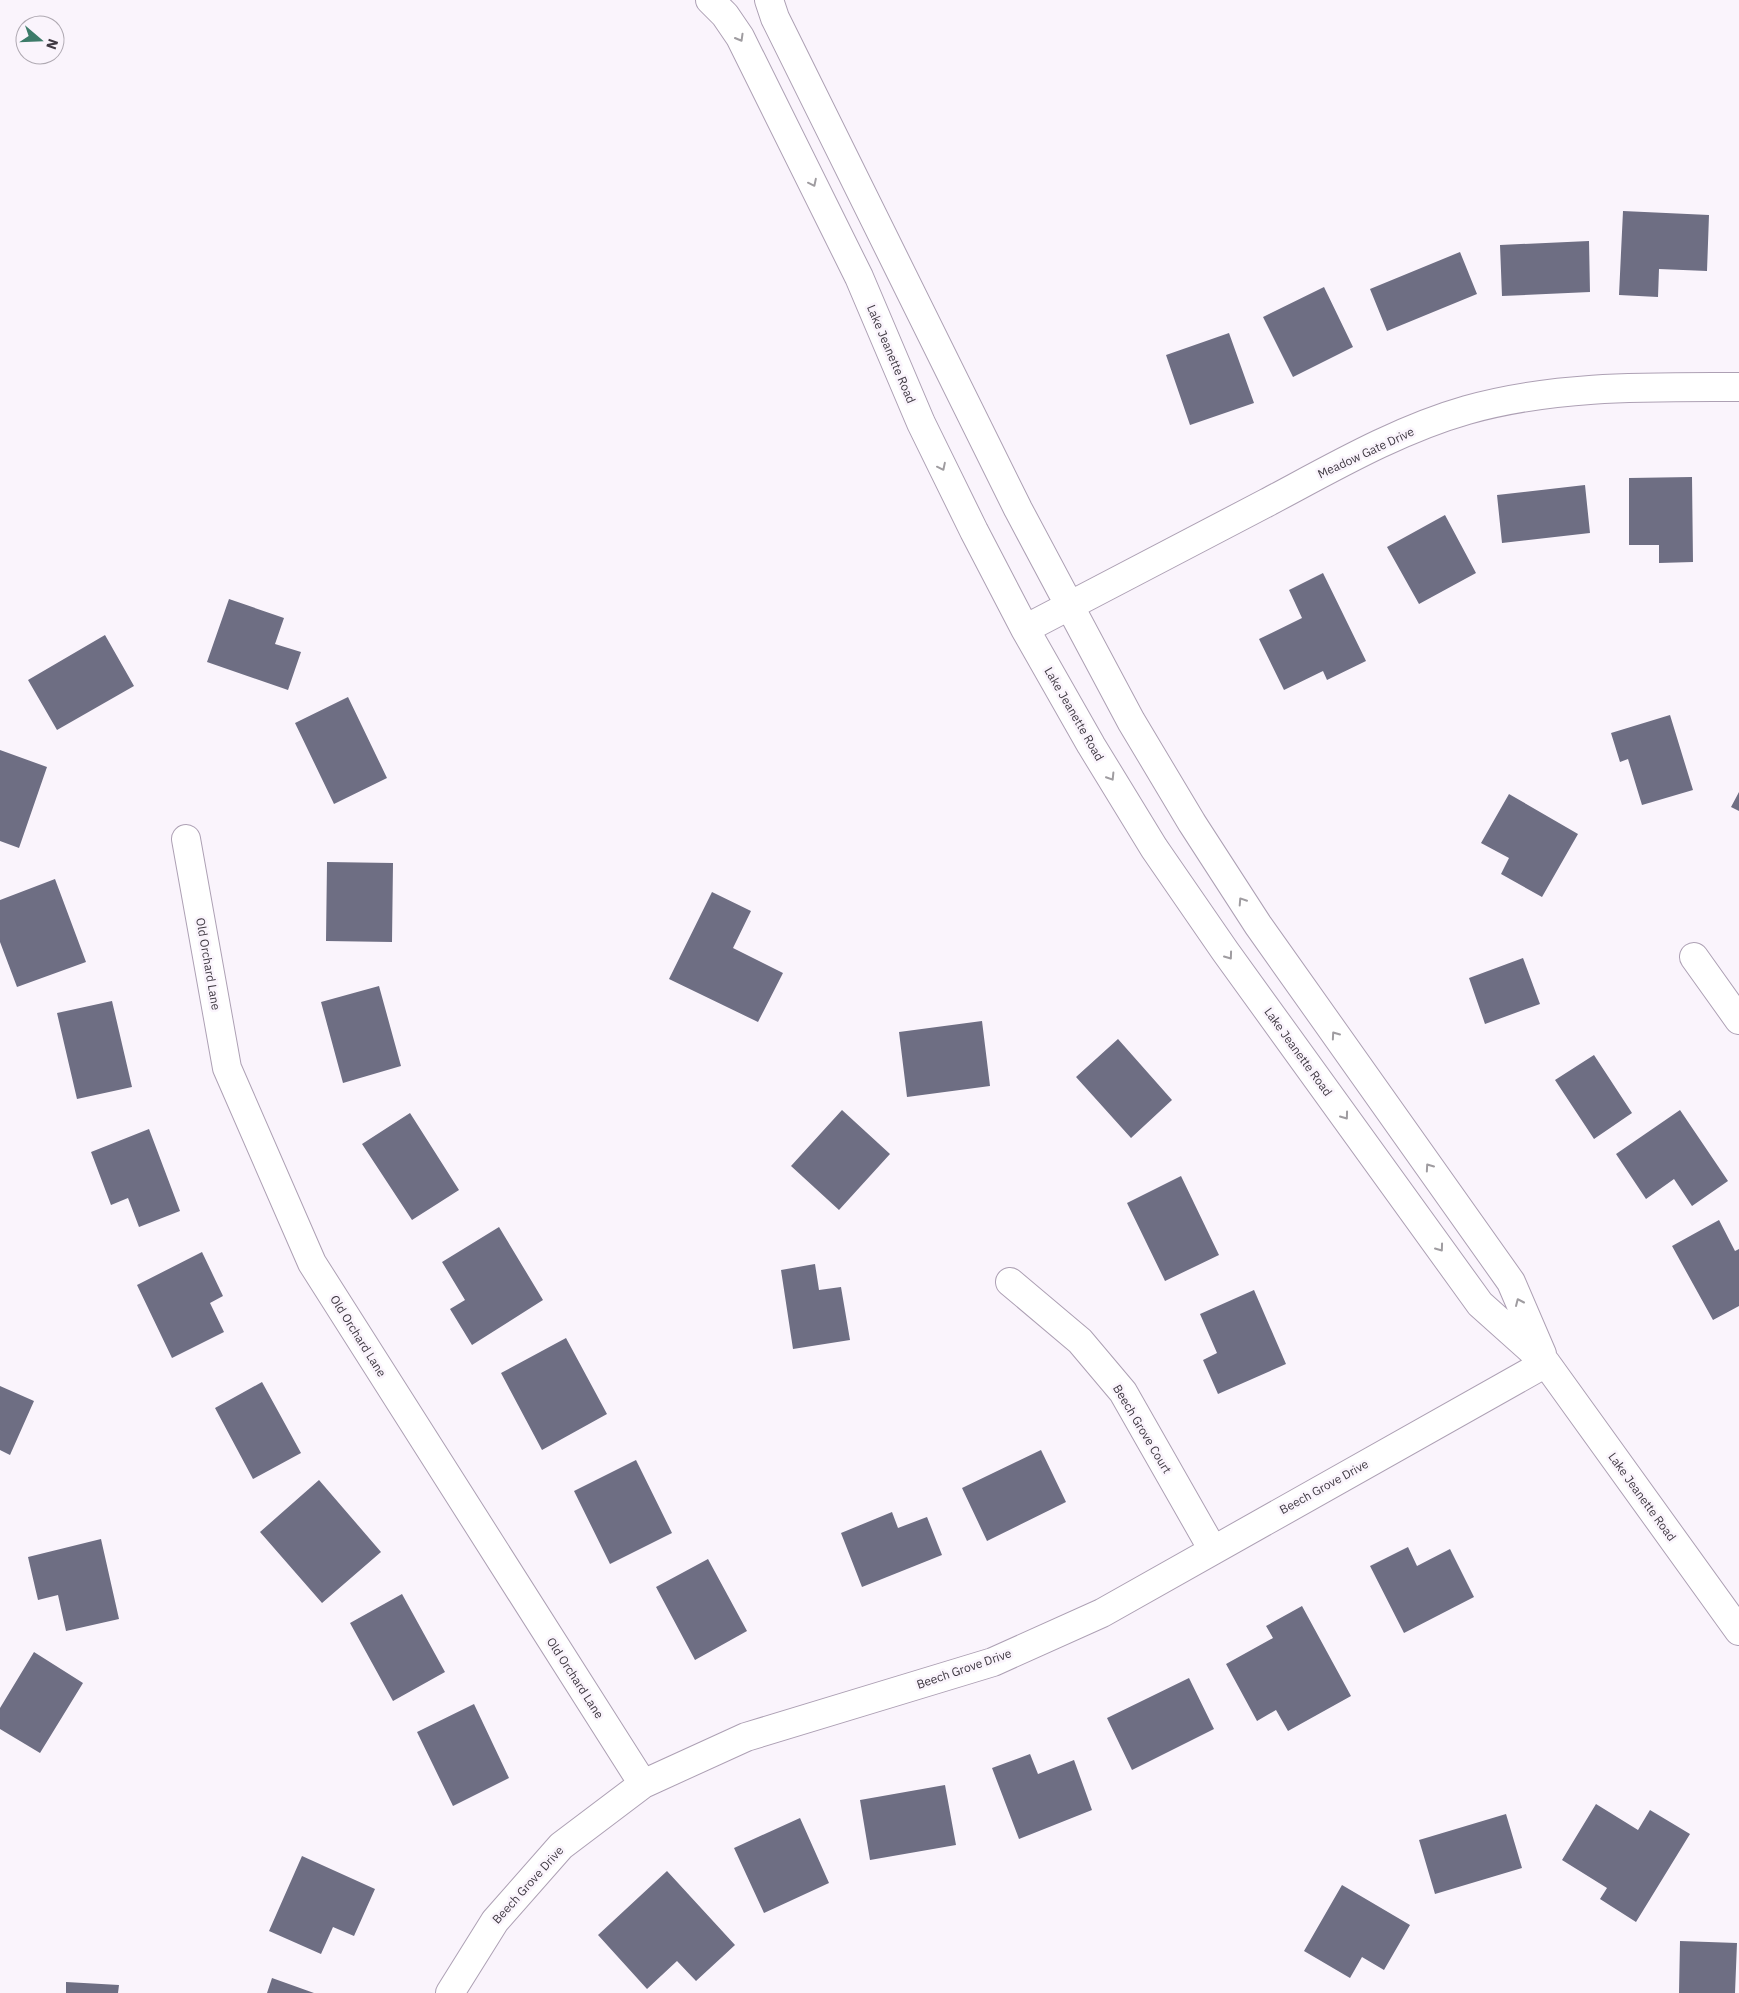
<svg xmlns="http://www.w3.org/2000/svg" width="1739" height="1993" font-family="'IBM Plex Sans',sans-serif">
  <rect width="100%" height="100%" fill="#faf4fc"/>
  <path fill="#6e6e83" d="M 1623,211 L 1709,215 L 1707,271 L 1659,269 L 1658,297 L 1619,295 Z
    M 1589,241 L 1590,292 L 1502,296 L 1500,245 Z
    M 1460,252 L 1477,294 L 1387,331 L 1370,289 Z
    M 1324,287 L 1353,347 L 1293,377 L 1263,317 Z
    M 1229,333 L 1254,403 L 1190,425 L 1166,355 Z
    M 1692,477 L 1693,562 L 1659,563 L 1659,545 L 1629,545 L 1629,478 Z
    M 1585,485 L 1590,533 L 1502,543 L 1497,495 Z
    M 1445,515 L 1476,573 L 1419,604 L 1387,547 Z
    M 1323,573 L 1366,661 L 1327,680 L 1323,671 L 1284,690 L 1259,639 L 1302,618 L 1289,590 Z
    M 229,599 L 284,618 L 275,644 L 301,652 L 288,690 L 207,662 Z
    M 105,635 L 134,686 L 57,730 L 28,680 Z
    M 348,697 L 387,778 L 334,804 L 295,723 Z
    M 1670,715 L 1693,790 L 1642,805 L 1628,759 L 1620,762 L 1611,733 Z
    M 0,750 L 47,767 L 19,848 L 0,841 Z
    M 1739,792 L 1739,811 L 1731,807 Z
    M 1509,794 L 1578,834 L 1542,897 L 1501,874 L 1509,858 L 1481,843 Z
    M 327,862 L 393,863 L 392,942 L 326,941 Z
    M 55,879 L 86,962 L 17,987 L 0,942 L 0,900 Z
    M 712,892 L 751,911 L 733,948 L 783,973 L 758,1022 L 669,979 Z
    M 1523,958 L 1540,1004 L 1485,1024 L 1469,978 Z
    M 379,986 L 401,1066 L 343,1083 L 321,1002 Z
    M 112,1001 L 132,1087 L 77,1099 L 57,1013 Z
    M 982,1021 L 990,1086 L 907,1097 L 899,1032 Z
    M 1118,1039 L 1172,1100 L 1131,1138 L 1076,1077 Z
    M 1594,1055 L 1632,1113 L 1594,1139 L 1555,1080 Z
    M 842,1110 L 890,1154 L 839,1210 L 791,1166 Z
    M 1680,1110 L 1728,1181 L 1692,1206 L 1674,1179 L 1646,1199 L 1616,1154 Z
    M 410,1113 L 459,1190 L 412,1220 L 362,1144 Z
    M 149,1129 L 180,1211 L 139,1227 L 128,1198 L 111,1205 L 91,1152 Z
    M 1181,1176 L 1219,1255 L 1165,1281 L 1127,1203 Z
    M 1719,1220 L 1735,1251 L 1739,1249 L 1739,1306 L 1713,1320 L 1672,1246 Z
    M 499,1227 L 543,1300 L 472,1345 L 450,1309 L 465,1300 L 442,1262 Z
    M 202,1252 L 223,1296 L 210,1303 L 224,1332 L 172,1358 L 137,1285 Z
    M 815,1264 L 819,1290 L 841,1287 L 850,1340 L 793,1349 L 781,1270 Z
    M 1254,1290 L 1286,1364 L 1218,1394 L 1203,1360 L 1217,1353 L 1200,1314 Z
    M 566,1338 L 607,1414 L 542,1450 L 501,1373 Z
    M 262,1382 L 301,1453 L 253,1479 L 215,1408 Z
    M 0,1386 L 34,1401 L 10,1455 L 0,1450 Z
    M 1041,1450 L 1066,1502 L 987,1541 L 962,1488 Z
    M 636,1460 L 672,1533 L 610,1564 L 574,1491 Z
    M 319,1480 L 381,1552 L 322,1603 L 260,1532 Z
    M 892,1512 L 898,1528 L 927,1517 L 942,1555 L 862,1587 L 841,1533 Z
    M 101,1539 L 119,1619 L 66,1631 L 58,1595 L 38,1600 L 28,1557 Z
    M 1408,1547 L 1417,1566 L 1450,1549 L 1474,1597 L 1404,1633 L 1370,1566 Z
    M 708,1559 L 747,1631 L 695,1660 L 656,1587 Z
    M 402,1594 L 445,1672 L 393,1701 L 350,1623 Z
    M 1302,1606 L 1351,1696 L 1288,1731 L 1276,1710 L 1257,1721 L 1226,1664 L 1273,1638 L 1266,1626 Z
    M 34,1652 L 83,1683 L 40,1753 L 0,1729 L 0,1708 Z
    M 1189,1678 L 1214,1729 L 1132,1770 L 1107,1718 Z
    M 474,1704 L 509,1778 L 453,1806 L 417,1732 Z
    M 1030,1754 L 1038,1774 L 1074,1760 L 1092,1810 L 1019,1839 L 992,1768 Z
    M 945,1785 L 956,1845 L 870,1860 L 860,1800 Z
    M 1596,1804 L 1638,1830 L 1650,1810 L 1690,1834 L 1636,1922 L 1600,1899 L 1607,1888 L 1562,1860 Z
    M 1506,1814 L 1522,1868 L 1435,1894 L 1419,1840 Z
    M 800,1818 L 829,1883 L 764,1913 L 734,1848 Z
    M 302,1856 L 375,1889 L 354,1936 L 333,1927 L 321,1954 L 269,1931 Z
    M 667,1871 L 735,1945 L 696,1981 L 677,1961 L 647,1989 L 598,1935 Z
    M 1342,1885 L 1410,1925 L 1384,1970 L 1362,1957 L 1350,1978 L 1304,1951 Z
    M 1680,1941 L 1737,1943 L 1735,1993 L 1679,1993 Z
    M 272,1978 L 314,1993 L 267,1993 Z
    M 66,1982 L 119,1985 L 118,1993 L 66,1993 Z"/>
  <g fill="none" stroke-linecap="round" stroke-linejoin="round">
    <defs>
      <path id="minor" d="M 710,0 L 725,15 L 740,37 L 859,277 L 921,423 L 974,531 L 1025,629 L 1091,745 L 1154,848 L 1225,951 L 1480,1304 L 1546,1363 L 1739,1631
        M 769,0 L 775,18 L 1018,509 L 1131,721 L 1192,823 L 1258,925 L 1511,1282 L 1542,1354
        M 1025,629 C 1106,586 1187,544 1268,502 C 1332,468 1397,430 1467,410 C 1556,385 1648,387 1739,387
        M 186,839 L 227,1068 L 312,1263 L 643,1784
        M 1694,957 L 1739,1020
        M 1010,1282 L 1080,1341 L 1123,1392 L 1213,1550
        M 450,1993 L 495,1921 L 561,1846 L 643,1784 L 746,1737 L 993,1662 L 1102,1613 L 1546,1363"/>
    </defs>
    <use href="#minor" stroke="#ada0b4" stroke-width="30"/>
    <use href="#minor" stroke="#fff" stroke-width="28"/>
  </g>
  <defs><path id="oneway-chevron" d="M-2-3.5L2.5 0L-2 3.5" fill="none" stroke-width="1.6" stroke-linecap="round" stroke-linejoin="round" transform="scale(1.25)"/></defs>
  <g stroke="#9f9ca0">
    <use href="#oneway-chevron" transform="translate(740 38) rotate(60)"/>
    <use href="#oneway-chevron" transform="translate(813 183) rotate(64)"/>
    <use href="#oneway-chevron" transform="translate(942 467) rotate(64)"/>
    <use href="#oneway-chevron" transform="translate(1111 777) rotate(58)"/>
    <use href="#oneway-chevron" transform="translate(1242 901) rotate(-123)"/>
    <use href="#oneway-chevron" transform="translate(1229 956) rotate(54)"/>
    <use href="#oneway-chevron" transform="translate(1335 1035) rotate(-125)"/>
    <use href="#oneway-chevron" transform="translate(1345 1116) rotate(54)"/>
    <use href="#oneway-chevron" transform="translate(1429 1167) rotate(-125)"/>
    <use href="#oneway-chevron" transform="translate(1440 1248) rotate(54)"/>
    <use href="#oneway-chevron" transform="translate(1519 1302) rotate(-114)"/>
  </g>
  <g text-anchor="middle" stroke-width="5" stroke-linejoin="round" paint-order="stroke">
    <g font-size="12" fill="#3f3942" stroke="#faf4fc">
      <text transform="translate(891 354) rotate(67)" y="4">Lake Jeanette Road</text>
      <text transform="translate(1366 453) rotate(-25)" y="4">Meadow Gate Drive</text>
      <text transform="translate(1074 714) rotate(60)" y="4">Lake Jeanette Road</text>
      <text transform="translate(208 964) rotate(80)" y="4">Old Orchard Lane</text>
      <text transform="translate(1298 1052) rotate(54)" y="4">Lake Jeanette Road</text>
      <text transform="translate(358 1336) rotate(58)" y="4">Old Orchard Lane</text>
      <text transform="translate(1142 1429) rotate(59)" y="4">Beech Grove Court</text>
      <text transform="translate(1324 1487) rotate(-29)" y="4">Beech Grove Drive</text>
      <text transform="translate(1642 1497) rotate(54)" y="4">Lake Jeanette Road</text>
      <text transform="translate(964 1669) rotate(-19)" y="4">Beech Grove Drive</text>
      <text transform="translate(575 1678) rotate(57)" y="4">Old Orchard Lane</text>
      <text transform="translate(528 1885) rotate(-48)" y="4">Beech Grove Drive</text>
    </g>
  </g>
  <g transform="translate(40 40) rotate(109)"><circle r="24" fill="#faf4fc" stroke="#afa9b2"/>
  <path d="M0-4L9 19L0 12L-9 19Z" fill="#3c7b69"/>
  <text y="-8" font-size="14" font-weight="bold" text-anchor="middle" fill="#3f3942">N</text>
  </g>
</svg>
